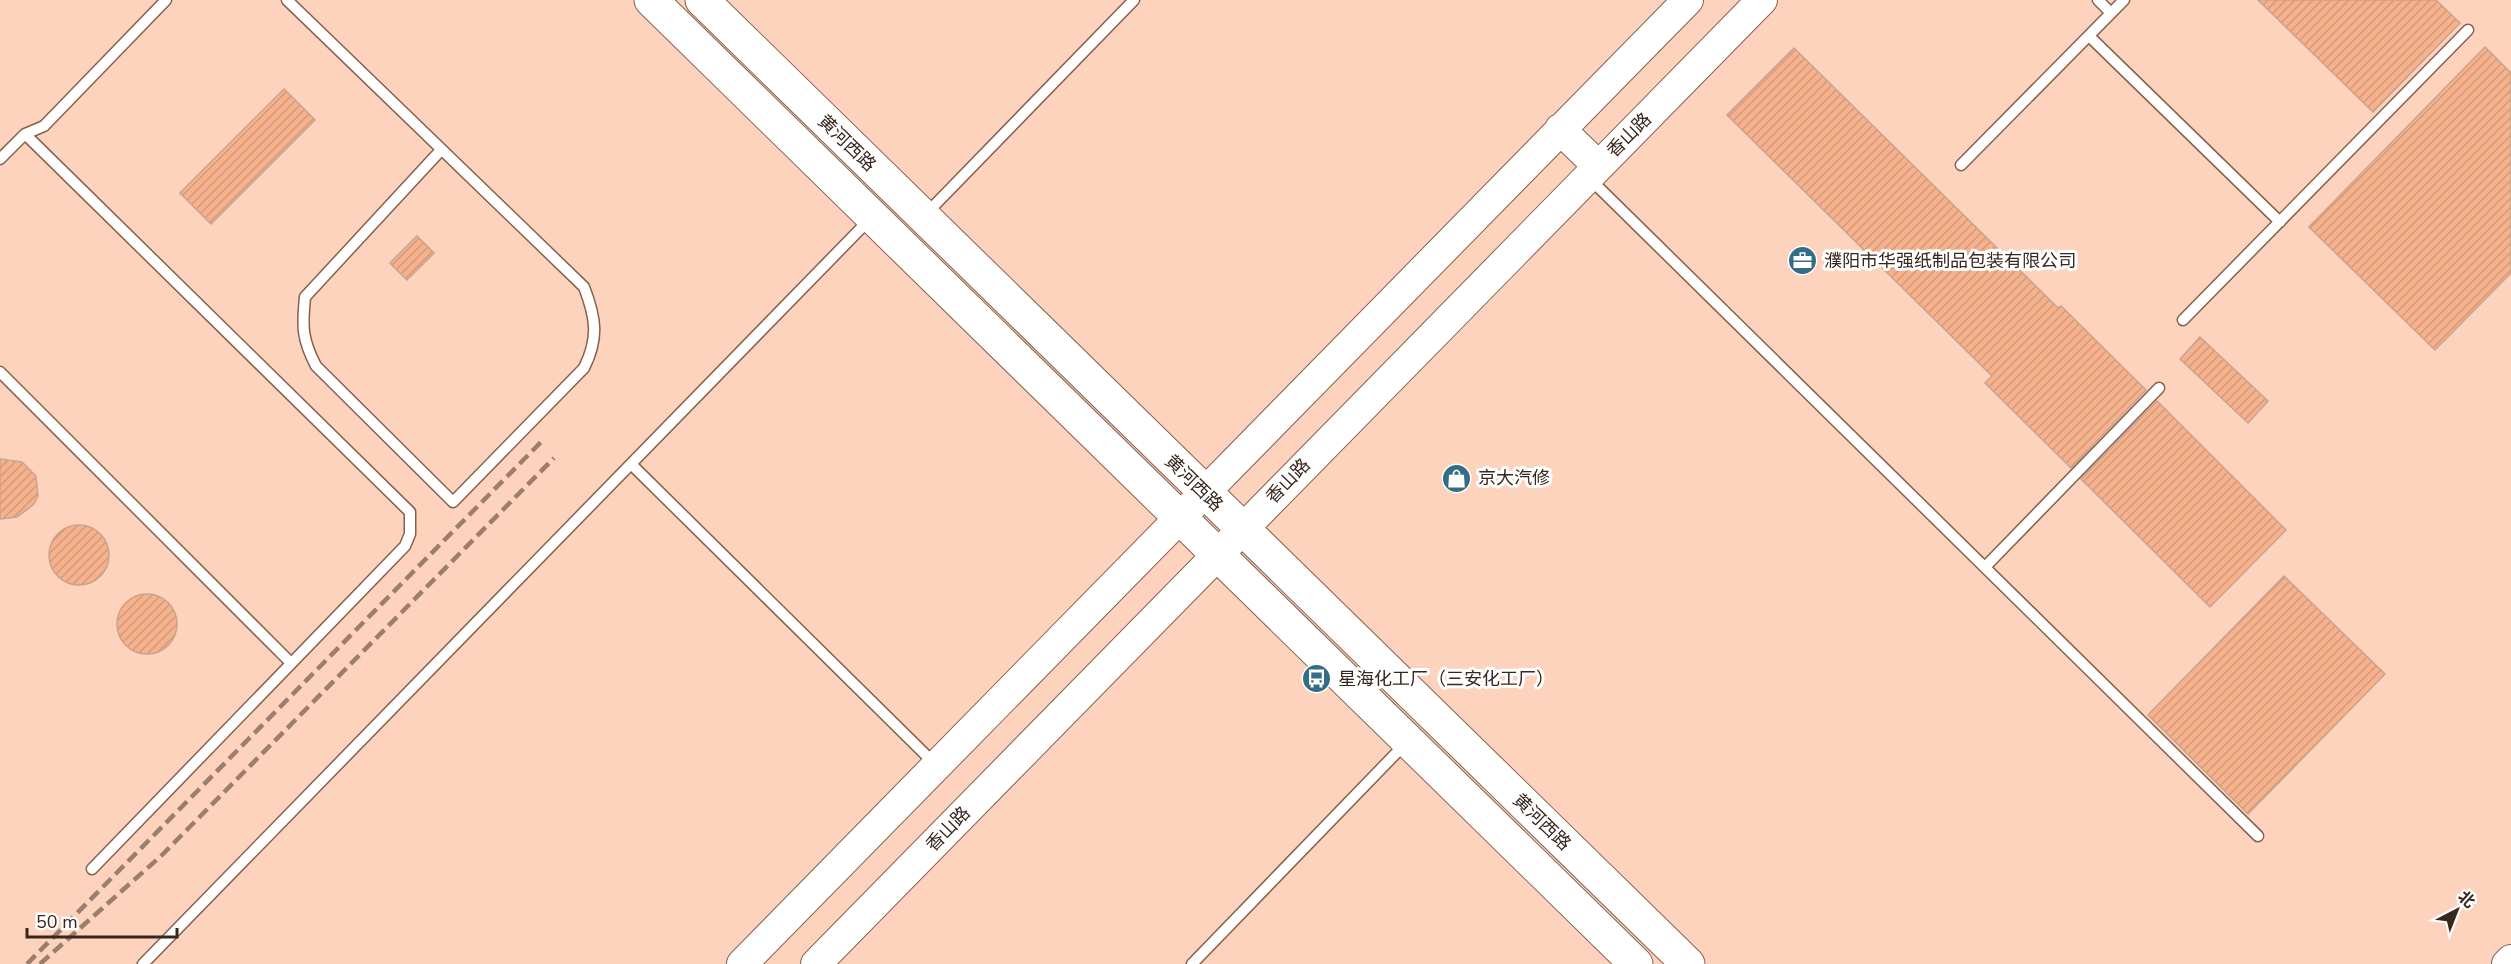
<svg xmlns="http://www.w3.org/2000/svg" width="2511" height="964" font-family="'Nunito Sans','Noto Sans SC',sans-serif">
  <defs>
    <pattern id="building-hatch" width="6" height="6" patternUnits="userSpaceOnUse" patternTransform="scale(1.5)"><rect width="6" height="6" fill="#f5b28d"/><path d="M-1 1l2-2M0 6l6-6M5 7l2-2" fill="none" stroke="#d39979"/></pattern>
  </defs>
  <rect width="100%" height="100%" fill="#fed3bd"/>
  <path fill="url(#building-hatch)" stroke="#cba28c" stroke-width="1.5" d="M 2258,0 L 2436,0 L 2460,23 L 2373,112 Z
    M 2485,47 L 2511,73 L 2511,273 L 2435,350 L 2309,227 Z
    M 1794,48 L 2058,308 L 2061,306 L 2146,390 L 2071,468 L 1985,383 L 1992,376 L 1727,115 Z
    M 284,89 L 315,120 L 211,224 L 180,193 Z
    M 417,236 L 434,253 L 407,280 L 390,263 Z
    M 2200,337 L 2268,401 L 2248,423 L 2180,359 Z
    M 2157,401 L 2286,530 L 2210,607 L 2081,479 Z
    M 0,459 L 22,462 L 36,476 L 38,496 L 33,505 L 17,517 L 0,519 Z
    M49 555a30 30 0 1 1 60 0a30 30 0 1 1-60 0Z
    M 2284,576 L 2385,674 L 2248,814 L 2148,715 Z
    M117 624a30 30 0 1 1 60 0a30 30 0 1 1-60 0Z"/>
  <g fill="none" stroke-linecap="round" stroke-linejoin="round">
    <defs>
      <path id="lane" d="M 287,0 L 584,287 C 596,318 599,338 584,368 L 453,502 L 316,366 C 302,339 302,327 305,297 L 441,150
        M 2098,0 L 2111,13
        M 2089,36 L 2280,222
        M 25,134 L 410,512 L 410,534 L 405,546 L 92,869
        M 0,159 L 25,134 L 44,126 L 166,0
        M 1961,165 L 2124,0
        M 1589,178 L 2258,836
        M 925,215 L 1134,0
        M 2183,320 L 2468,30
        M 0,372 L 291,663
        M 631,464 L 936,765
        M 1985,567 L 2159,388
        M 143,964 L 870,219
        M 1192,964 L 1405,744"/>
      <path id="secondary" d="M 1560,129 L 1598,166
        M 742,964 L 1688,0
        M 816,964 L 1762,0
        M 2507,964 L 2511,960"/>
      <path id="primary" d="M 651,0 L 1636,964
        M 702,0 L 1688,964"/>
    </defs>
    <use href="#lane" stroke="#86614d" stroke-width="13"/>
    <use href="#secondary" stroke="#86614d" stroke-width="32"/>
    <use href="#primary" stroke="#86614d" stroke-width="35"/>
    <use href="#lane" stroke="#fff" stroke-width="10"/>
    <use href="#secondary" stroke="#fff" stroke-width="30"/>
    <use href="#primary" stroke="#fff" stroke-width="33"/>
    <path stroke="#9b7e6e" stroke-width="4.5" stroke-dasharray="12 6" stroke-linecap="butt" d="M 27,964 L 541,442
      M 40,964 L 162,855 L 554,458"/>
  </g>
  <defs>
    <symbol id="office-disc" viewBox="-11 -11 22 22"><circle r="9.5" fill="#346d86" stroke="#fff"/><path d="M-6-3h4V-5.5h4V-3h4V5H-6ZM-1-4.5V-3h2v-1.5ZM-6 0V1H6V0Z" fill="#fff"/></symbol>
    <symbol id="shop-disc" viewBox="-11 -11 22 22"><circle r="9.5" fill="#346d86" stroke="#fff"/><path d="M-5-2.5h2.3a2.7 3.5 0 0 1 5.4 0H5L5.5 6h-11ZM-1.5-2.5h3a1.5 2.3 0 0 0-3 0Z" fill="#fff"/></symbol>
    <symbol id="bus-disc" viewBox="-11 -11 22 22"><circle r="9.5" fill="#346d86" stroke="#fff"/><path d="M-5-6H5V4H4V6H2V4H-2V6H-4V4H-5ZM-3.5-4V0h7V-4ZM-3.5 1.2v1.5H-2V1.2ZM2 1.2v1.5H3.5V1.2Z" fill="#fff"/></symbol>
  </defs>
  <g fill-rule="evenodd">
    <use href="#office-disc" x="1786" y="244" width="33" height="33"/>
    <use href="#shop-disc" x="1440" y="462" width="33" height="33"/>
    <use href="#bus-disc" x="1300" y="662" width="33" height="33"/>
  </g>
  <g text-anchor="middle" stroke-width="6" stroke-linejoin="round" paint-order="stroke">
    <g font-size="18" fill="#37271e" stroke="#fff">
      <text transform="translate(1629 135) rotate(-45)" y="6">香山路</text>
      <text transform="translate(847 143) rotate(44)" y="6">黄河西路</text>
      <text transform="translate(1288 481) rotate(-46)" y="6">香山路</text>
      <text transform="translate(1194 483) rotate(44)" y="6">黄河西路</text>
      <text transform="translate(1542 822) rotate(44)" y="6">黄河西路</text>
      <text transform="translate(948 829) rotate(-46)" y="6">香山路</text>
    </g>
    <g font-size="18" fill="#37271e" stroke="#fff" text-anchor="start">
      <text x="1824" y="267">濮阳市华强纸制品包装有限公司</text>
      <text x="1478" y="484">京大汽修</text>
      <text x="1338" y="685">星海化工厂（三安化工厂）</text>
    </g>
  </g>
  <g transform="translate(2457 910) rotate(42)" stroke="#ffffff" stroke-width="4.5" paint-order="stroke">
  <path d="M0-4.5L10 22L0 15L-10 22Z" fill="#37271e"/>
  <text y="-9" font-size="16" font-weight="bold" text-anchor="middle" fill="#37271e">北</text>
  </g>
  <path d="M27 928v9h150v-9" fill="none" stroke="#37271e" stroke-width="3"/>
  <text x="36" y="928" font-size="18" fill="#37271e" stroke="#ffffff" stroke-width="4.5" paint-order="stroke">50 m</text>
</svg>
